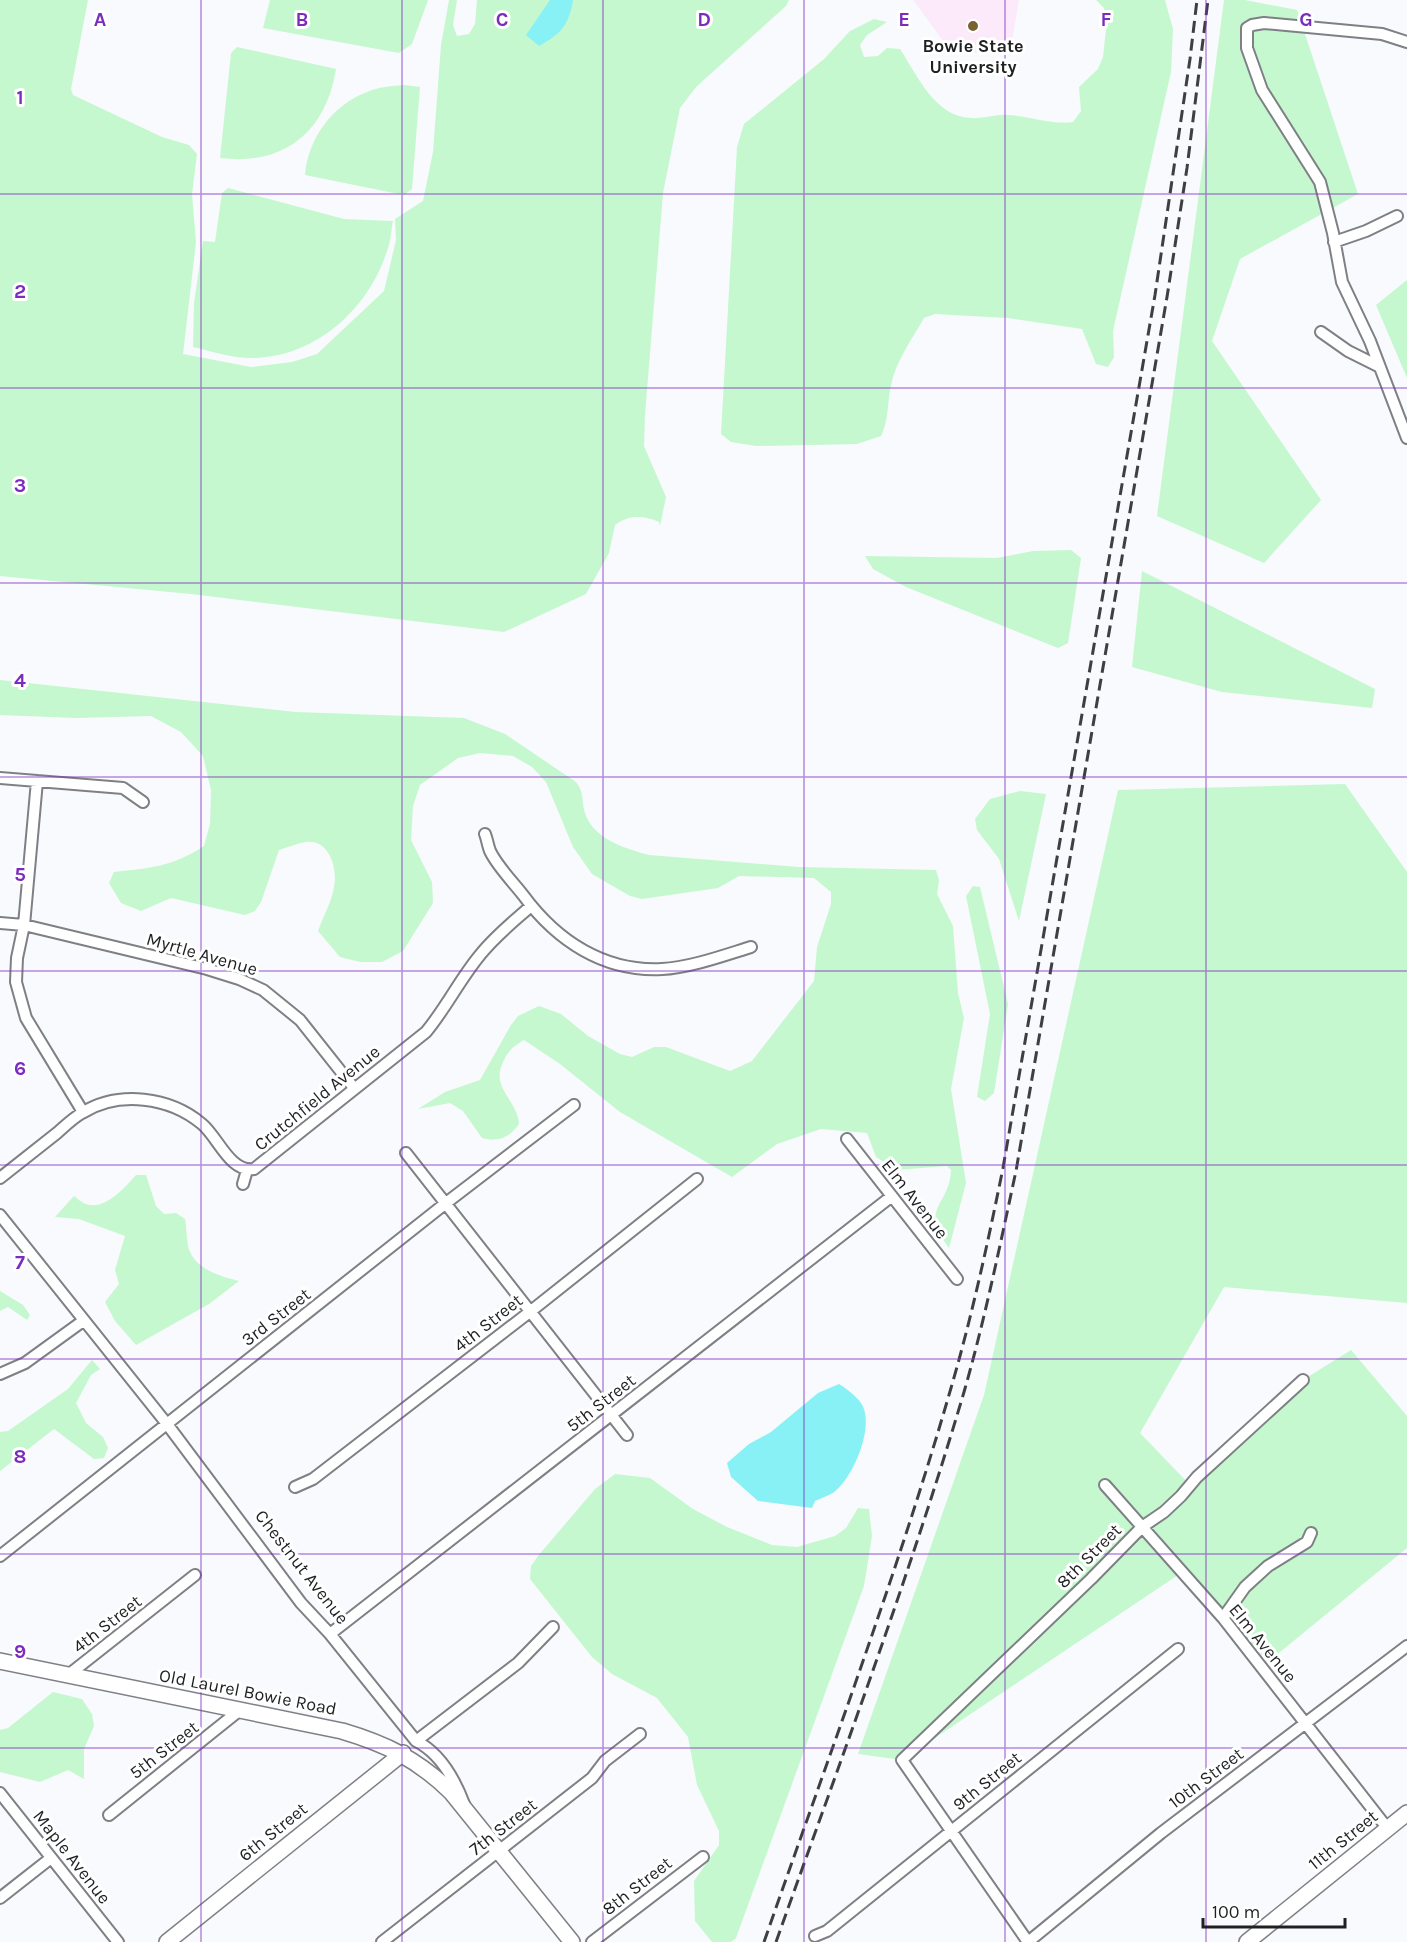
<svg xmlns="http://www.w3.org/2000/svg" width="1407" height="1942" font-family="Karla,sans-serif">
  <rect width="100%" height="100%" fill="#f8fafe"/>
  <path fill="#fceafb" d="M 913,0 L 1019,0 L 1010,53 L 952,53 Z"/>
  <path fill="#c5f8ce" d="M 0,0 L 88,0 L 71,89 L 73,95 L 162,137 L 189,145 L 197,154 L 192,194 L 196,242 L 183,354 L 251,367 L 292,362 L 317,354 L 384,291 L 396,240 L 395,219 L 423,201 L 433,152 L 441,45 L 449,0 L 457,0 L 453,25 L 457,36 L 469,34 L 475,24 L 477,0 L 789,0 L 786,6 L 696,87 L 680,108 L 663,193 L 645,415 L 644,446 L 666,497 L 660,526 L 659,522 C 643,515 628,515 615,525 L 609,553 L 586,594 L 504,632 L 191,594 L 0,576 Z
    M 270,0 L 428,0 L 412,44 L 399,53 L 263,28 Z
    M 1096,0 L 1165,0 L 1173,29 L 1171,72 L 1113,331 L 1114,357 L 1108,367 L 1096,364 L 1082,329 L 1008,318 L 935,314 L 924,318 C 912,339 896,361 891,385 C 887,403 889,420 881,436 L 857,444 L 756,446 L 731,442 L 721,434 L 737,147 L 744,124 L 824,59 L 850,31 L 874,19 L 887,22 L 867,35 L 860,45 L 864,57 L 878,56 L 887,48 L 900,49 C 917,75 935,117 971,118 C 983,119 996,114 1008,115 C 1030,116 1051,125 1073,122 L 1081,111 L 1079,87 L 1098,69 L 1103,57 L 1107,20 L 1104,8 Z
    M 1224,0 L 1245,0 L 1297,10 L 1358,194 L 1240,259 L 1212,341 L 1321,500 L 1264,563 L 1157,516 Z
    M 237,47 L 336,69 C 326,132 284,166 220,158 L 231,53 Z
    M 404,85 L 420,87 L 412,189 L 404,195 L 305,175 C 308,139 332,105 367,92 C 378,87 392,86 404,85 Z
    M 228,188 L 344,219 L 393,221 C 391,230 391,240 388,248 C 370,307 319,355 256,358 C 234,359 214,352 193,347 L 194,303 L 203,241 L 215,242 L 222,193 Z
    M 1407,280 L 1407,378 L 1376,305 Z
    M 1071,550 L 1081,558 L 1068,643 L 1058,648 L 906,587 L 873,569 L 865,556 L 997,558 L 1033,551 Z
    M 1142,571 L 1375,689 L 1372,708 L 1222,692 L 1132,667 Z
    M 0,680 L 296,712 L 464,718 L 505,734 L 576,782 C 585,794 581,800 585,813 C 593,839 626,849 649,855 L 799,867 L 936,870 L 939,880 L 937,894 L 953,926 L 958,993 L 964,1018 L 951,1089 L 966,1183 L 949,1248 C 918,1207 950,1206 951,1170 L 947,1166 L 896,1170 L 876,1157 L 867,1133 L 821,1129 L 777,1144 L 732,1177 L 620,1112 L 560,1064 L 524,1040 C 514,1046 509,1050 504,1060 C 489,1088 517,1098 519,1124 C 509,1138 498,1142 482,1138 L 463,1111 L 450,1103 L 418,1109 L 445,1092 L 480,1080 L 511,1025 L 518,1016 L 539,1006 L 561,1014 L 588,1036 L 620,1054 L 632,1057 L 654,1047 L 666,1047 L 730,1071 L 752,1061 L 814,981 L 817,947 L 831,904 L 831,892 L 814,878 L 739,876 L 718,888 L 642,899 L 630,896 L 592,874 L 573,847 L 546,782 L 532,767 L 513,756 L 480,753 L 458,758 L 420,785 L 413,806 L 411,840 L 432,882 L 433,903 L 403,951 L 382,962 L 360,962 L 340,957 L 318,931 C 323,917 332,901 334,887 C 338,868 329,839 306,842 C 297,843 287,848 279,850 L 261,902 L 255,911 L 245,915 L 171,898 L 141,911 L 121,903 L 109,883 L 114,872 C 150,868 172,867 204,846 L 210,824 L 211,790 L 203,756 L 181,732 L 151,716 L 76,718 L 0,715 Z
    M 1345,784 L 1407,872 L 1407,1303 L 1224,1287 L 1140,1433 L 1190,1485 L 1303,1380 L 1351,1350 L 1407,1416 L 1407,1548 L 1268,1662 L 1187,1569 L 902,1760 L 858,1754 L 984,1395 L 1118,790 Z
    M 1020,791 L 1046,794 L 1019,921 L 999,859 L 977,830 L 975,819 L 990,799 Z
    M 973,886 L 980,887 L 1008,1004 L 994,1093 L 985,1101 L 977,1097 L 990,1014 L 966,896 Z
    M 136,1175 L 146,1175 L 156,1206 L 164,1214 L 176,1213 L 185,1219 C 187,1229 186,1243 190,1252 C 198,1270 222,1277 239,1281 L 209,1304 L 136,1345 L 115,1321 L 105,1302 L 119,1284 L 115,1270 L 125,1236 L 79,1219 L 55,1217 L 74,1196 C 77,1198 82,1203 86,1204 C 105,1211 125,1187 136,1175 Z
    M 0,1291 L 23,1305 L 30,1315 L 27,1320 L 8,1307 L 0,1311 Z
    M 92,1360 L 100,1369 L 91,1375 L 76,1403 L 86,1423 L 103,1437 L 108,1448 L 104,1458 L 94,1459 L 54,1429 L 0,1471 L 0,1432 L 8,1431 L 68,1389 Z
    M 615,1474 L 650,1478 L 693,1509 L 727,1527 L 772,1545 L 797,1547 L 835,1536 L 846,1528 L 858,1508 L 869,1509 L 872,1536 L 864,1586 L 736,1938 L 731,1942 L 712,1942 L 695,1921 L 694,1881 L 719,1845 L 719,1831 L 697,1785 L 688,1737 L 657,1698 L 612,1674 L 592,1657 L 530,1579 L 531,1566 L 538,1556 L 595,1489 Z
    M 53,1692 L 82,1699 L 92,1714 L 94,1726 L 84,1749 L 84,1779 L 68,1770 L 40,1782 L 0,1772 L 0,1730 L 8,1728 Z"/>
  <path fill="#87f1f6" d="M 550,0 L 573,0 C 569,25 561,34 539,46 L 526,35 Z
    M 839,1384 C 846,1388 856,1396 861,1403 C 876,1425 853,1479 833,1493 C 828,1496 821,1498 815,1501 L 812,1508 L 758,1501 L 731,1477 L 727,1463 L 749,1444 L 771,1432 L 818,1393 Z"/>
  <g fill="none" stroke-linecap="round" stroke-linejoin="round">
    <defs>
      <path id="street" d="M 1407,42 L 1382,34 L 1264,23 L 1252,25 L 1247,28 L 1247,48 L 1262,90 L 1320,182 L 1333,233 L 1342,282 L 1370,341 L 1407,438
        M 1334,242 L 1366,231 L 1397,216
        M 1321,332 L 1348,351 L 1380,367
        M 0,778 L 123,788 L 143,802
        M 37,781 L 24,925 L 17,958 L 16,982 L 26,1018 L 83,1112
        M 485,834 C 487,839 488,846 490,851 C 497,866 513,882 523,895 C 557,941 604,972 662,969 C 689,968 725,955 751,947
        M 0,923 L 24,925 L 207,969 L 239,979 L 263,990 L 300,1020 L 354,1088
        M 847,1139 L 957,1279
        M 406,1153 L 627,1435
        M 0,1178 C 19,1163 38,1148 57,1133 C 65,1126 73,1118 82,1113 C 119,1090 170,1097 202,1124 C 218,1137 230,1173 254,1169 L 426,1032 C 446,1008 460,979 480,955 C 495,936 513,922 531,906
        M 243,1184 L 247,1170
        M 0,1215 L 167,1424 L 301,1603 L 330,1634 L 416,1741 C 440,1753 455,1780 464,1804
        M 0,1374 L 25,1363 L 83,1321
        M 1105,1485 L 1223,1618 L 1388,1829
        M 295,1487 L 313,1479 L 531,1311 L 697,1179
        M 0,1556 L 446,1203 L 574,1105
        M 1223,1618 L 1245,1587 L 1268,1566 L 1307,1542 L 1311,1533
        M 330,1634 L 892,1196
        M 67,1676 L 195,1575
        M 416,1741 L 518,1663 L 553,1627
        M 0,1793 L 118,1942
        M 109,1815 L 240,1710
        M 0,1898 L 51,1858
        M 815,1936 L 827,1931 L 1178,1649
        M 382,1942 L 592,1778 L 605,1761 L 640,1734
        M 592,1942 L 703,1857
        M 1028,1942 L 902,1760 L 1091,1579 L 1142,1527 L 1164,1512 L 1181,1496 L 1197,1477 L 1303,1380
        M 1028,1942 L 1161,1833 L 1407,1646"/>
      <path id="secondary" d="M 0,1661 L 342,1731 C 386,1744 417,1759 451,1792 L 572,1942
        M 167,1942 L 403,1753
        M 1247,1942 L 1407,1813"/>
    </defs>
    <use href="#street" stroke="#7e8085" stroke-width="14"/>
    <use href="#secondary" stroke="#7e8085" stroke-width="18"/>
    <use href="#street" stroke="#fff" stroke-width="10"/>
    <use href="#secondary" stroke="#fff" stroke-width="15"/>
    <path stroke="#3e3f40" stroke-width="3" stroke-dasharray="12 6" stroke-linecap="butt" d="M 764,1942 C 828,1758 897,1575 951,1388 C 972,1316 988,1242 1003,1168 L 1155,295 L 1190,59 L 1197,0
      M 776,1942 C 841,1759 909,1578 964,1392 C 985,1319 1000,1245 1016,1171 L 1167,297 L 1187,168 L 1208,0"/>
  </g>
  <path fill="none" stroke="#7b2cbf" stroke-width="1.5" stroke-opacity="0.55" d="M 201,0 L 201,1942M 402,0 L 402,1942M 603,0 L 603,1942M 804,0 L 804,1942M 1005,0 L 1005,1942M 1206,0 L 1206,1942M 0,194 L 1407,194M 0,388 L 1407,388M 0,583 L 1407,583M 0,777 L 1407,777M 0,971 L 1407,971M 0,1165 L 1407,1165M 0,1359 L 1407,1359M 0,1554 L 1407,1554M 0,1748 L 1407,1748"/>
  <circle fill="#796232" stroke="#fff" stroke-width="2" cx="973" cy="26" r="6"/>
  <g text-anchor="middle" stroke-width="6" stroke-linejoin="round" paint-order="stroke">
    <g font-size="18" font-weight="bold" fill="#1f2021" stroke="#fff">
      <text x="973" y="52">Bowie State<tspan x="973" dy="21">University</tspan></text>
    </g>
    <g font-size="18" fill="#1f2021" stroke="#fff">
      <text transform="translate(202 954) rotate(16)" y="6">Myrtle Avenue</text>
      <text transform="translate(317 1098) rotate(-39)" y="6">Crutchfield Avenue</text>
      <text transform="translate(915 1199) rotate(52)" y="6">Elm Avenue</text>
      <text transform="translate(276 1317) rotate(-38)" y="6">3rd Street</text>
      <text transform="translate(488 1323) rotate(-38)" y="6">4th Street</text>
      <text transform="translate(601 1403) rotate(-38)" y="6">5th Street</text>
      <text transform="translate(1089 1556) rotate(-45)" y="6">8th Street</text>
      <text transform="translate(302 1567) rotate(52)" y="6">Chestnut Avenue</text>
      <text transform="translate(107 1624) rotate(-38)" y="6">4th Street</text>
      <text transform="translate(1263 1643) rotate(51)" y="6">Elm Avenue</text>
      <text transform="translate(248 1692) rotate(11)" y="6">Old Laurel Bowie Road</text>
      <text transform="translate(164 1750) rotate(-38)" y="6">5th Street</text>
      <text transform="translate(1206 1778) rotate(-37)" y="6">10th Street</text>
      <text transform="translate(987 1781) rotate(-39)" y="6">9th Street</text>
      <text transform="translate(503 1827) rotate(-38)" y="6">7th Street</text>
      <text transform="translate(273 1832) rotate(-39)" y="6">6th Street</text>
      <text transform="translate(1343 1840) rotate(-39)" y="6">11th Street</text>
      <text transform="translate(72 1857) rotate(52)" y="6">Maple Avenue</text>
      <text transform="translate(637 1886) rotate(-38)" y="6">8th Street</text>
    </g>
  </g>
  <g font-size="20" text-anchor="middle" font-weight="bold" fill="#7b2cbf" stroke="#fff" stroke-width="6" stroke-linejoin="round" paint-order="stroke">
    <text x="100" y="26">A</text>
    <text x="302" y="26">B</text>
    <text x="502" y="26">C</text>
    <text x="704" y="26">D</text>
    <text x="904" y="26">E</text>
    <text x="1106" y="26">F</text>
    <text x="1306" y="26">G</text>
    <text x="20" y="104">1</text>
    <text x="20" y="298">2</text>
    <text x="20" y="492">3</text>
    <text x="20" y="687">4</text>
    <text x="20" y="881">5</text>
    <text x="20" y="1075">6</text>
    <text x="20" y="1269">7</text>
    <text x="20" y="1463">8</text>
    <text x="20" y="1658">9</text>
  </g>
  <path d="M1203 1918v9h142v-9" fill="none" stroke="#1f2021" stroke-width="3"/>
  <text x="1212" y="1918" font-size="18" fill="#1f2021" stroke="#ffffff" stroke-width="4.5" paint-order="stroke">100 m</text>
</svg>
